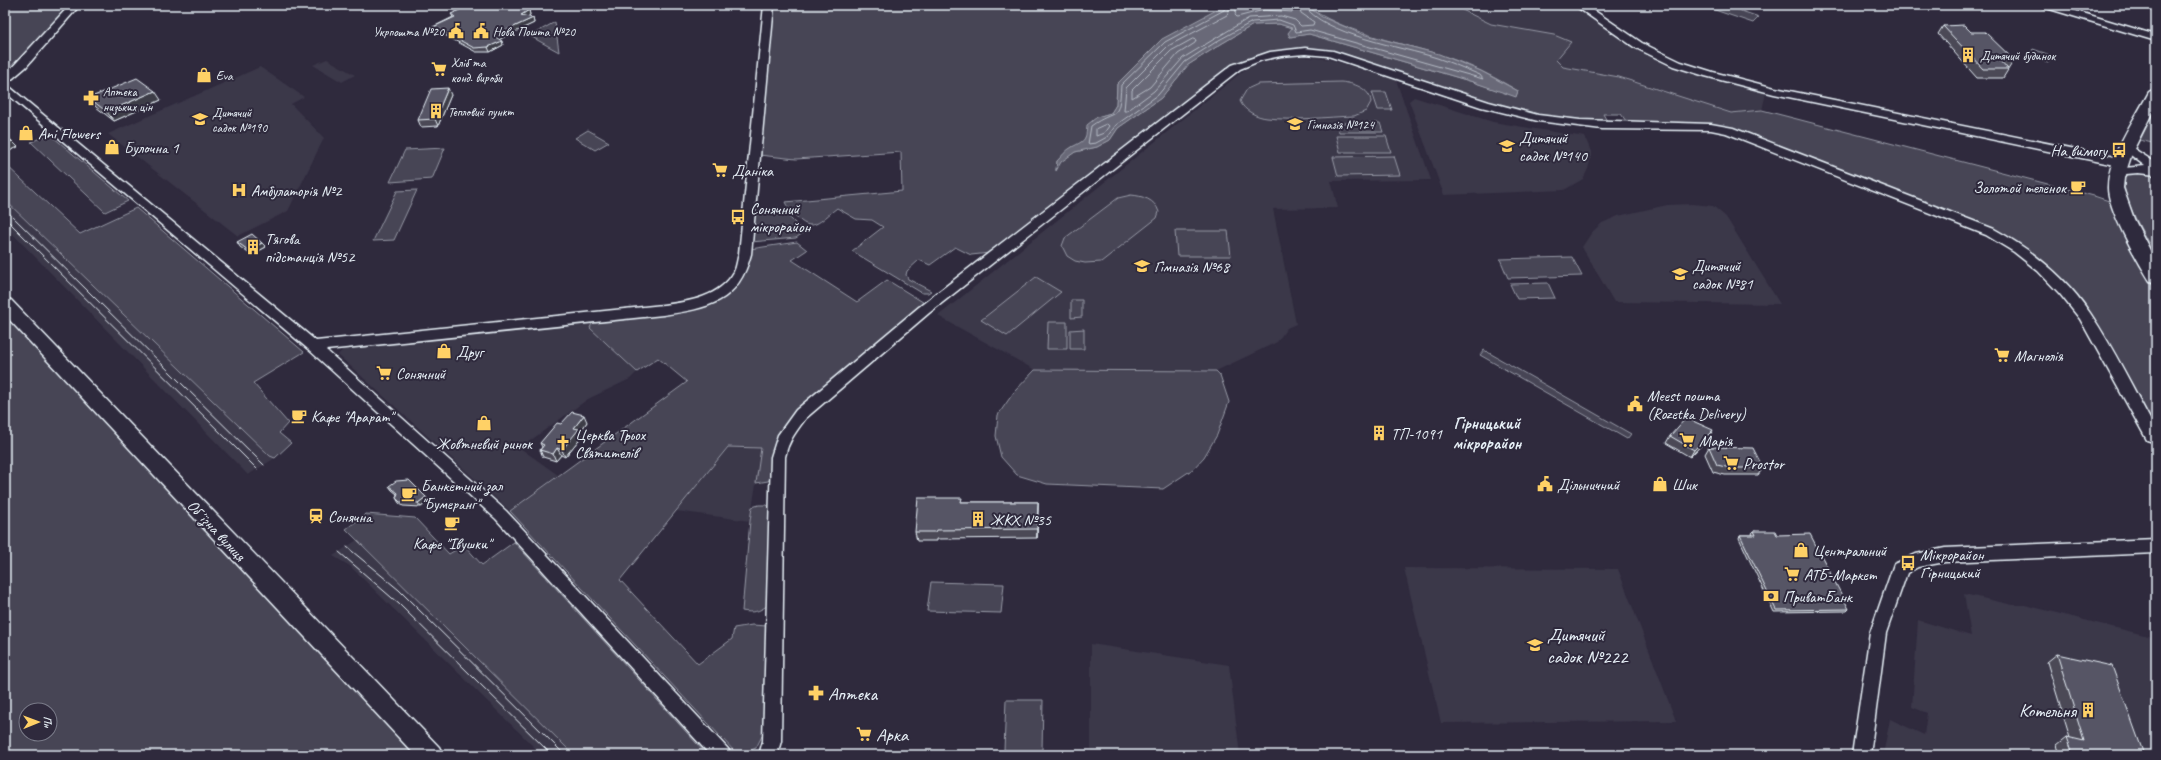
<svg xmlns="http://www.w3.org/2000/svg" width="2161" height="760" font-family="Caveat,sans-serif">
  <rect width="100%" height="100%" fill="#2f2a3d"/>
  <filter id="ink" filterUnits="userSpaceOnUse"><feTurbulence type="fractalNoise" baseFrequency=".025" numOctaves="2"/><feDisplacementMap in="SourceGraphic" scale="8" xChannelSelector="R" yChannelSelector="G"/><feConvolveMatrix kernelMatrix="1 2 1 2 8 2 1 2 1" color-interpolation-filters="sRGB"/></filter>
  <g filter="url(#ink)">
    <path fill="#3b3749" d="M 1452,5 L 1579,5 L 1607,24 L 1677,64 L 1767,89 L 1762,110 L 1731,113 L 1619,77 L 1563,67 L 1556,60 L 1571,42 L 1554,35 L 1491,24 Z
      M 1297,56 L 1328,59 L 1396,80 L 1431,180 L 1331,181 L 1338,208 L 1273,209 L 1296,324 L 1287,328 L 1277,342 L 1216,371 L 1035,370 L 938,316 L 1248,67 L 1278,58 Z
      M 327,59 L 355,75 L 342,82 L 313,65 Z
      M 260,67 L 304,97 L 291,104 L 324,138 L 288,211 L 238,236 L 108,134 Z
      M 1414,97 L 1493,122 L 1585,137 L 1592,154 L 1588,169 L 1583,179 L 1564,190 L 1444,195 L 1409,101 Z
      M 5,200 L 270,456 L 275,458 L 248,475 L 5,226 Z
      M 1692,204 L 1713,206 L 1726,217 L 1780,304 L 1614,302 L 1582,247 L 1592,232 L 1602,223 L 1618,216 L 1667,205 Z
      M 594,319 L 590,328 L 637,372 L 630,379 L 588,399 L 520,448 L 558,475 L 510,511 L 338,355 L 348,344 Z
      M 728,447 L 762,448 L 750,521 L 676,511 Z
      M 357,540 L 537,717 L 574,755 L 542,755 L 350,566 L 333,556 Z
      M 1404,568 L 1618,569 L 1676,721 L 1441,723 Z
      M 1964,594 L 2013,605 L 2025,605 L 2156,638 L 2156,755 L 1883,755 L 1890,719 L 1924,735 L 1927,713 L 1912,707 L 1918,620 L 1971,636 Z
      M 1091,644 L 1229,665 L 1240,755 L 1091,755 Z"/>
    <path fill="#464455" stroke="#979aa6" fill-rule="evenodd" d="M 5,5 L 70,5 L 11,72 L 5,67 L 5,24 L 10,14 L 5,12 Z
      M 773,5 L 1222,5 L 1223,7 L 1117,84 L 1116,105 L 1111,113 L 1097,117 L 1082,143 L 1072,147 L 1057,161 L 1056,170 L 1060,162 L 1075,152 L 1097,147 L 1110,140 L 1118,128 L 1161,98 L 1188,65 L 1221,44 L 1253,25 L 1279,24 L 1292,28 L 1290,37 L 1309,34 L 1473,82 L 1516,96 L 1518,91 C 1493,76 1465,62 1437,54 C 1391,40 1345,33 1305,5 L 1452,5 L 1491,24 L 1554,35 L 1571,42 L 1556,60 L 1563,67 L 1619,77 L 1731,113 L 1762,110 L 2094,196 L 2112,202 L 2156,292 L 2156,427 C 2142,411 2131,381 2120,362 C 2100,327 2068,279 2035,255 C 2021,245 2007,238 1992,231 L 1745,132 L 1729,128 L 1626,121 L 1621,114 L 1603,114 L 1607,121 C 1552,123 1497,105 1446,88 C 1407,76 1368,63 1330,51 C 1296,46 1264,50 1233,65 L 990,253 L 971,255 L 955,247 L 930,265 L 919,260 L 907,271 L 906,275 L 908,279 L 931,291 L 928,293 L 922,293 L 852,251 L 883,227 L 872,220 L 856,219 L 837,208 C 820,221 812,235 795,215 C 791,211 787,207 785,202 L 902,191 L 901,152 L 796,159 L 759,155 Z
      M 1713,5 L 1724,5 L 1759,17 L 1753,23 L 1709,8 Z
      M 555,22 L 559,52 L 530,36 Z
      M 2033,49 L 2053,56 L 2048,63 L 2028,56 Z
      M 1341,82 C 1353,83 1370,88 1371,102 L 1366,111 L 1354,116 C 1326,117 1294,121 1267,118 C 1257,117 1244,111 1240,101 L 1247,89 L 1258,84 Z
      M 1372,92 L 1386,92 L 1392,110 L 1378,110 Z
      M 2156,108 L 2156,144 L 2140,140 Z
      M 1337,123 L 1380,123 L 1383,132 L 1339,132 Z
      M 588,130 L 609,142 L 595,150 L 575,138 Z
      M 45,136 L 52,136 L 128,201 L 105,212 L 31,142 Z
      M 1336,136 L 1386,136 L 1391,152 L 1340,152 Z
      M 445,148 L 432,179 L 390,182 L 405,150 Z
      M 1394,156 L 1400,175 L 1338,176 L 1333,157 Z
      M 5,164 L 80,234 L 136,208 L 304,352 L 253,383 L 288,423 L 279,433 L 291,443 L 275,458 L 270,456 L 5,200 Z
      M 2138,173 L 2156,173 L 2156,257 C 2147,239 2118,193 2125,175 Z
      M 417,190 L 394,240 L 373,241 L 397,191 Z
      M 1131,195 C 1142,196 1155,199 1159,212 L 1157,218 L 1101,262 L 1085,263 L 1075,261 L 1067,256 L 1062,246 L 1065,238 L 1118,198 Z
      M 764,211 L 783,211 L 804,232 L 796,238 L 751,242 L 754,216 Z
      M 1175,231 L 1228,231 L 1231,256 L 1177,256 Z
      M 797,242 L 807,250 L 792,260 L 857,302 L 887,280 L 926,304 L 853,362 L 797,413 L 772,476 L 768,481 L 756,483 L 761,448 L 728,447 L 620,580 L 698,664 L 732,639 L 734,628 L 752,625 L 767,626 L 766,728 L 756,748 L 741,754 L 735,752 L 510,511 L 687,382 L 658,358 L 637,372 L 590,328 L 594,319 L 664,314 L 733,288 L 745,273 L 750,249 Z
      M 1572,257 L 1582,276 L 1508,278 L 1500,259 Z
      M 1036,277 L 1061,292 L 1007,336 L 981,320 Z
      M 1548,283 L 1555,298 L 1517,299 L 1510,284 Z
      M 1071,300 L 1082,300 L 1082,317 L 1071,318 Z
      M 5,304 L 431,755 L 5,755 ZM 26,710 L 50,710 L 50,734 L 26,734 Z
      M 1048,322 L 1067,322 L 1067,349 L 1047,349 Z
      M 1084,329 L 1084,349 L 1070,349 L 1070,330 Z
      M 1484,350 L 1631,434 L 1627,439 L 1480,355 Z
      M 1035,370 L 1216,371 L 1220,375 L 1229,402 L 1217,435 L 1204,457 L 1193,469 L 1163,489 L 1047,484 L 1017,475 L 1001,457 L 996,436 L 998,415 L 1014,392 Z
      M 759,505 L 767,505 L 771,511 L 768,605 C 759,612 753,613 742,611 L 750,521 L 752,507 Z
      M 366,514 L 415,518 L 449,554 L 464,545 L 482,565 L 514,542 L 707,755 L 574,755 L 346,529 Z
      M 931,582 L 1004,584 L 1001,613 L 927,611 Z
      M 1006,700 L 1043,700 L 1042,750 L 1004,750 Z"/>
    <path fill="#696978" stroke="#9c9fab" d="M 1222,5 L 1305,5 L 1322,17 L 1362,34 L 1439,54 L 1481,71 L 1518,91 L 1516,97 L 1473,82 L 1309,34 L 1290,37 L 1288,33 L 1292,28 L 1279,24 L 1253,25 L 1221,44 L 1188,65 L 1161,98 L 1118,128 L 1110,140 L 1097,147 L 1075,152 L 1061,162 L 1056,171 L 1057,161 C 1062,156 1066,150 1072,147 C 1085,140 1086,141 1087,125 L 1097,117 L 1111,113 L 1116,105 L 1117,84 L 1162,39 L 1222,7 Z"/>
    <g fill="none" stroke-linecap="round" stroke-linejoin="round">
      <path stroke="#b5bbc5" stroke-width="1" d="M 1226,5 L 1224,10 L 1165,42 L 1121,85 C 1119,123 1116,108 1091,126 L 1088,144 L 1096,143 L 1107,137 L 1116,125 L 1158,95 L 1185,62 L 1219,40 L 1252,22 L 1279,20 L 1293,25 L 1296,32 L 1310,30 L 1483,79 L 1480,75 C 1466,69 1452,63 1437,58 C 1403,47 1323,35 1304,5
        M 1231,5 L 1227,15 L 1168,46 L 1126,88 L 1124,111 L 1127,111 L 1154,91 L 1183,58 L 1249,18 L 1281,16 L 1295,20 L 1301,26 L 1313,25 L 1314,22 L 1301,13 L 1299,5
        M 1237,5 L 1235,15 L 1237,17 L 1264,10 L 1292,12 L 1293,5
        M 1193,39 L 1196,40 L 1195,43 L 1178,54 L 1150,87 L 1132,98 L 1132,90 L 1171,51 Z
        M 1107,124 L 1109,126 L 1104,133 L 1096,136 L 1096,129 Z"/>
      <defs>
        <path id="minor" d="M 70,5 L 80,5 L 26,67 L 6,84 L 316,341 L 663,305 C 689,302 720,297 734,272 C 737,266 737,260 739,254 L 764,5 L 774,5 L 751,254 C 738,303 709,308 663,315 L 326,350 L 506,511 L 728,749 L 731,755 L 710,755 L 496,519 L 308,349 L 5,92 L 5,75 Z
          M 1574,5 L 1586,5 L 1642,43 L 1681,62 L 1713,72 L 1775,88 L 2120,158 L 2126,162 L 2120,166 L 1774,94 L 1705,76 L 1673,66 L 1634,47 Z
          M 2041,5 L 2056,5 L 2156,35 L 2156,41 L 2043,7 Z
          M 1305,48 L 1333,51 L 1489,102 L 1538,115 L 1580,120 L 1711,124 L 1733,128 L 1994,229 C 2032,250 2066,277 2090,313 C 2115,350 2134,391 2156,430 L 2156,443 L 2147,440 L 2080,319 L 2060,294 L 2038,271 L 2014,252 L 1986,235 L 1726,133 L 1711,130 L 1602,129 L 1538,121 L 1481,107 L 1328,56 L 1305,54 L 1281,56 L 1262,60 L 1240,69 L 929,313 L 806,418 C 797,430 788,441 785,457 L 781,741 L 777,755 L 759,755 L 763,741 L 771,457 L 778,435 L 796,410 L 919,307 L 1232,65 L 1270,52 Z
          M 2128,145 L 2156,163 L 2156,175 L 2138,173 L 2114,175 L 2112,172 L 2114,169 L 2145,166 L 2124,150 L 2122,148 Z
          M 2156,539 L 2156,553 L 1945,562 L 1918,567 L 1907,573 L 1886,633 L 1870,755 L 1852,755 L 1870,633 L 1894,564 L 1916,554 L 1945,548 Z"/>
        <path id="major" d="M 2156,88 L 2156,105 L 2132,153 L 2124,178 L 2123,188 L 2134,219 L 2156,262 L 2156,283 L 2150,281 C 2138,262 2107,208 2108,187 C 2108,156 2135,119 2149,92 Z
          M 5,298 L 11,300 L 439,747 L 443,755 L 415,755 L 5,315 Z"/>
      </defs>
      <use href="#minor" stroke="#e8f1f8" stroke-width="3"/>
      <use href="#major" stroke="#e8f1f8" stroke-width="3"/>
      <use href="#minor" fill="#2f2a3d" fill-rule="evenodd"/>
      <use href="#major" fill="#2f2a3d" fill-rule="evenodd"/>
      <path stroke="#e8f1f8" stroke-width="1" d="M 5,209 L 264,465
        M 5,218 L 257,469
        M 347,547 L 399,590 L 565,755
        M 339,552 L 399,604 L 552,755"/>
    </g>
    <path fill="#4b4957" stroke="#e8f1f8" d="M 529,10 L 530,15 L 527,17 L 533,18 L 534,23 L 499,39 L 503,45 L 490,52 L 476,52 L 441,33 L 433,32 L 431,28 L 453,17 L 451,14 Z
      M 1943,26 L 1971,32 L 2014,60 L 2003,78 L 1977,78 L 1938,34 Z
      M 451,95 L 438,126 L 421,127 L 418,120 Z
      M 89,98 L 161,100 L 114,121 L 96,107 Z
      M 237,242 L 266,247 L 251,255 L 240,247 Z
      M 587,422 L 580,432 L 582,436 L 565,457 L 561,455 L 556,461 L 543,457 L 540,450 L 542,447 L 540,443 L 561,424 Z
      M 1670,436 L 1709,437 L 1690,457 L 1666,443 Z
      M 1709,447 L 1763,468 L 1758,475 L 1725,475 L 1713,472 L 1705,454 Z
      M 389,486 L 429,501 L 421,507 L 403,506 L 399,503 L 396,498 L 397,494 L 392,490 Z
      M 962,502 L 1038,502 L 1037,538 L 937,539 L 937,541 L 917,541 L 915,532 Z
      M 1754,531 L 1777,535 L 1849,609 L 1847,611 L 1774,612 L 1739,538 L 1740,535 L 1753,535 L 1752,533 Z
      M 2057,654 L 2143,752 L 2147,755 L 2060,755 L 2057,745 L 2067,737 L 2070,738 L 2047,662 Z"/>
    <path fill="#3d3c47" stroke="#e8f1f8" d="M 529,10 L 530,15 L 523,20 L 521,15 Z
      M 533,18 L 534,23 L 496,41 L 494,36 Z
      M 502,41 L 503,45 L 490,52 L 488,47 Z
      M 448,88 L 451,95 L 438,126 L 435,119 Z
      M 155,91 L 161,100 L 114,121 L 107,112 Z
      M 12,141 L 18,147 L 5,153 L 5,144 Z
      M 262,243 L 266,247 L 251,255 L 248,250 Z
      M 584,415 L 587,422 L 580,432 L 582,436 L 565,457 L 562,450 L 574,428 Z
      M 1713,430 L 1709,437 L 1690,457 L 1694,450 Z
      M 557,448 L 561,455 L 556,461 L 553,454 Z
      M 426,497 L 429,501 L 421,507 L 418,503 Z
      M 1038,502 L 1038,511 L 1037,538 L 1037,529 Z"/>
    <path fill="#575565" stroke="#e8f1f8" d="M 470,5 L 518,5 L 529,10 L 521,15 L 533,18 L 494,36 L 502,41 L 488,47 L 474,48 L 439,29 L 431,28 L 455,17 L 451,14 Z
      M 1964,25 L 1971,32 L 1985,32 L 2014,60 L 2000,60 L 2008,69 L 1983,69 L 1943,26 Z
      M 137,78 L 155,91 L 107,112 L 89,98 Z
      M 448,88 L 435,119 L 418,120 L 431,89 Z
      M 5,134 L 12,141 L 5,144 Z
      M 252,234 L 262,243 L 248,250 L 237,242 Z
      M 572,412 L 584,415 L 574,428 L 579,429 L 562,450 L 557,448 L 553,454 L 540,450 L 544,445 L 540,443 L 557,423 L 561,424 Z
      M 1686,418 L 1713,430 L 1694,450 L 1670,436 Z
      M 1709,447 L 1753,448 L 1763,468 L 1730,468 L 1717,465 Z
      M 409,480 L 426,497 L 418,503 L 400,502 L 396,498 L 398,493 L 389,486 L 396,481 Z
      M 918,498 L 962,498 L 961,502 L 1038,502 L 1037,529 L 936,530 L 935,532 L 915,532 Z
      M 1754,531 L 1775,531 L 1777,535 L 1810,534 L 1849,609 L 1776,610 L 1740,535 L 1756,535 Z
      M 2057,654 L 2112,666 L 2143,752 L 2146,753 L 2147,755 L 2073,755 L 2067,737 L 2084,741 Z"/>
  </g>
  <defs>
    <symbol id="civic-bare" viewBox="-9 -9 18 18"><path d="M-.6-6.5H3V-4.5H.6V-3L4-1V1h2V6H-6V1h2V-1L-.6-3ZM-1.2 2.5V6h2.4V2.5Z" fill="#ffd166" stroke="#2f2a3d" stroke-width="2.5" paint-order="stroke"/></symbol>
    <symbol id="building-bare" viewBox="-9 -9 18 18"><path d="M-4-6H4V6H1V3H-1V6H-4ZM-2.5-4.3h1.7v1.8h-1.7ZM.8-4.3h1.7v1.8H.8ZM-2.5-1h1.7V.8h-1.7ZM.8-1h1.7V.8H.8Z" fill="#ffd166" stroke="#2f2a3d" stroke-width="2.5" paint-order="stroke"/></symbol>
    <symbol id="supermarket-bare" viewBox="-9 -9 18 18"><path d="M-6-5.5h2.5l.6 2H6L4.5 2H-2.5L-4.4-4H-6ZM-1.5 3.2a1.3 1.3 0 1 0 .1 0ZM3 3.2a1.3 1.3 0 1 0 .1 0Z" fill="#ffd166" stroke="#2f2a3d" stroke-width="2.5" paint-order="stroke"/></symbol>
    <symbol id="shop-bare" viewBox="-9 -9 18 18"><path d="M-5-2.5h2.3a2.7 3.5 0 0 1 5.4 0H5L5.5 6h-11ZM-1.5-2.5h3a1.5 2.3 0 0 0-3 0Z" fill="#ffd166" stroke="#2f2a3d" stroke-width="2.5" paint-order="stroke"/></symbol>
    <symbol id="pharmacy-bare" viewBox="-9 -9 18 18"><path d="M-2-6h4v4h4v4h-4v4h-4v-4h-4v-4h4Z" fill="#ffd166" stroke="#2f2a3d" stroke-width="2.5" paint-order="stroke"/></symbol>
    <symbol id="school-bare" viewBox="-9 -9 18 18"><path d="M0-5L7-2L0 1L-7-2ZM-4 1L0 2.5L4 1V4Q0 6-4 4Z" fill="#ffd166" stroke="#2f2a3d" stroke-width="2.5" paint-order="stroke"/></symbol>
    <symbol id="bus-bare" viewBox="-9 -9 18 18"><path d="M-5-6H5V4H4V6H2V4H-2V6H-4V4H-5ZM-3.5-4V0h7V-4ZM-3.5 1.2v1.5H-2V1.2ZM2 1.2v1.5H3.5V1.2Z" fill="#ffd166" stroke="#2f2a3d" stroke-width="2.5" paint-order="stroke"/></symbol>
    <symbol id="cafe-bare" viewBox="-9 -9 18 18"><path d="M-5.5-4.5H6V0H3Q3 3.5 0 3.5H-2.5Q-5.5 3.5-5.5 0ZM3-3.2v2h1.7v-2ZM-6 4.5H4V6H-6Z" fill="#ffd166" stroke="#2f2a3d" stroke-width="2.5" paint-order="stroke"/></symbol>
    <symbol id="hospital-bare" viewBox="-9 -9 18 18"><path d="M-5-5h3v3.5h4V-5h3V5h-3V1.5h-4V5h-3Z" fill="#ffd166" stroke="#2f2a3d" stroke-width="2.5" paint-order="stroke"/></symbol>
    <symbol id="church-bare" viewBox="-9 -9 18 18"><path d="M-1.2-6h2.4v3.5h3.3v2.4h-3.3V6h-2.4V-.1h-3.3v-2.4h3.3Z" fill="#ffd166" stroke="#2f2a3d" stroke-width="2.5" paint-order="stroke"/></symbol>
    <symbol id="station-bare" viewBox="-9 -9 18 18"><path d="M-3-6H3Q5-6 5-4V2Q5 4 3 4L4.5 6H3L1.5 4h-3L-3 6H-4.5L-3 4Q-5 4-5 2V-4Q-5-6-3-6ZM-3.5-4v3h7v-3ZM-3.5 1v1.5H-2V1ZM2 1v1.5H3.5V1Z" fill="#ffd166" stroke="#2f2a3d" stroke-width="2.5" paint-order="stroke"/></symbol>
    <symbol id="bank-bare" viewBox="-9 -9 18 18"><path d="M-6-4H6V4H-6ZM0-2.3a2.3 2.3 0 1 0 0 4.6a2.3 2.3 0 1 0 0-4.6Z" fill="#ffd166" stroke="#2f2a3d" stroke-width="2.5" paint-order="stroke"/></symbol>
  </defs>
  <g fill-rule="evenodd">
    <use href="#civic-bare" x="445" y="20" width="22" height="22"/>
    <use href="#civic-bare" x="470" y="20" width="22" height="22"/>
    <use href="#building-bare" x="1957" y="44" width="22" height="22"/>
    <use href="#supermarket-bare" x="428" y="58" width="22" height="22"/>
    <use href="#shop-bare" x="193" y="64" width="22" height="22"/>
    <use href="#pharmacy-bare" x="80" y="87" width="22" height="22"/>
    <use href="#building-bare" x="425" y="100" width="22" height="22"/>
    <use href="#school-bare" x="189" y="108" width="22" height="22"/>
    <use href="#school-bare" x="1284" y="113" width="22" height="22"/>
    <use href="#shop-bare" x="15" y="122" width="22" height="22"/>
    <use href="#school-bare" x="1496" y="135" width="22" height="22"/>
    <use href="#shop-bare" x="101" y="136" width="22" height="22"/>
    <use href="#bus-bare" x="2108" y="139" width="22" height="22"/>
    <use href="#supermarket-bare" x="709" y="159" width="22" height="22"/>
    <use href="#cafe-bare" x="2067" y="176" width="22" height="22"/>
    <use href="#hospital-bare" x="228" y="179" width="22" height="22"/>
    <use href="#bus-bare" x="727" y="206" width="22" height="22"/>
    <use href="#building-bare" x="242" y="236" width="22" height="22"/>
    <use href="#school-bare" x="1131" y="255" width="22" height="22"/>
    <use href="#school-bare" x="1669" y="263" width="22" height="22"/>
    <use href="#shop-bare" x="433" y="340" width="22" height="22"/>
    <use href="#supermarket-bare" x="1991" y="344" width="22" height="22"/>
    <use href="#supermarket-bare" x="373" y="362" width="22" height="22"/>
    <use href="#civic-bare" x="1624" y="393" width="22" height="22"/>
    <use href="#cafe-bare" x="288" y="405" width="22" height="22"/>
    <use href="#shop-bare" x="473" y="412" width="22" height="22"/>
    <use href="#building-bare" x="1368" y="422" width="22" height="22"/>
    <use href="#supermarket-bare" x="1676" y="429" width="22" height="22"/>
    <use href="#church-bare" x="552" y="432" width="22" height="22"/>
    <use href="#supermarket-bare" x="1720" y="452" width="22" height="22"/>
    <use href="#civic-bare" x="1534" y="473" width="22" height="22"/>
    <use href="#shop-bare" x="1649" y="473" width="22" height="22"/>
    <use href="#cafe-bare" x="398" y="483" width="22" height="22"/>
    <use href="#station-bare" x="305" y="505" width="22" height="22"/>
    <use href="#building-bare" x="967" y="508" width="22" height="22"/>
    <use href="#cafe-bare" x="441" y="512" width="22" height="22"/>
    <use href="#shop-bare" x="1790" y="539" width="22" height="22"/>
    <use href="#bus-bare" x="1897" y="552" width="22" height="22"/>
    <use href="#supermarket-bare" x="1781" y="563" width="22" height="22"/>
    <use href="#bank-bare" x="1760" y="585" width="22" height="22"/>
    <use href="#school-bare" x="1524" y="634" width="22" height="22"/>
    <use href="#pharmacy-bare" x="805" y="682" width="22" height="22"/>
    <use href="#building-bare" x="2077" y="699" width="22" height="22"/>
    <use href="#supermarket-bare" x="853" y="723" width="22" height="22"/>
  </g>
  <g text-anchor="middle" stroke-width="4" stroke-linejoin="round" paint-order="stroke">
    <g font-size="13" fill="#e8f1f8" stroke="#2f2a3d" text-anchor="start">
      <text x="444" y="36" text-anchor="end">Укрпошта №20</text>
      <text x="493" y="36">Нова Пошта №20</text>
      <text x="1980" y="60">Дитячий будинок</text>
      <text x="451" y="67">Хліб та<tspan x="451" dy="15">конд. вироби</tspan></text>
      <text x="216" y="80">Eva</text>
      <text x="103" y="96">Аптека<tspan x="103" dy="15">низьких цін</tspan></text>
      <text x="448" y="116">Тепловий пункт</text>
      <text x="212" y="117">Дитячий<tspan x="212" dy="15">садок №190</tspan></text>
      <text x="1307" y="129">Гімназія №124</text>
    </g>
    <g font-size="16" fill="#e8f1f8" stroke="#2f2a3d" text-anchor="start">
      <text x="38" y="139">Ani Flowers</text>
      <text x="1519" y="143">Дитячий<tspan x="1519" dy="18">садок №140</tspan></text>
      <text x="124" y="153">Булочна 1</text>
      <text x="2107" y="156" text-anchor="end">На вимогу</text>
      <text x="732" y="176">Даніка</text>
      <text x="2066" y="193" text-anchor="end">Золотой теленок</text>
      <text x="251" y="196">Амбулаторія №2</text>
      <text x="750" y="214">Сонячний<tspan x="750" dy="18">мікрорайон</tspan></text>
      <text x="265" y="244">Тягова<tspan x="265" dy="18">підстанція №52</tspan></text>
      <text x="1692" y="271">Дитячий<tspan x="1692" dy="18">садок №81</tspan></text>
      <text x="1154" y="272">Гімназія №68</text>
      <text x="456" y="357">Друг</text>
      <text x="2014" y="361">Магнолія</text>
      <text x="396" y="379">Сонячний</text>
      <text x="1647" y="401">Meest пошта<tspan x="1647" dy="18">(Rozetka Delivery)</tspan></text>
      <text x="311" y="422">Кафе "Арарат"</text>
      <text x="1391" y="439">ТП-1091</text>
      <text x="575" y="440">Церква Трьох<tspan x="575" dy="18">Святителів</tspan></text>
      <text x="1699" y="446">Марія</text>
      <text x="484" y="449" text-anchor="middle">Жовтневий ринок</text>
      <text x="1743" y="469">Prostor</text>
      <text x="1557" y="490">Дільничний</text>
      <text x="1672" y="490">Шик</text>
      <text x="421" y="491">Банкетний зал<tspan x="421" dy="18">"Бумеранг"</tspan></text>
      <text x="328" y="522">Сонячна</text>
      <text x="990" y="525">ЖКХ №35</text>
      <text x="452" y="549" text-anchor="middle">Кафе "Івушки"</text>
      <text x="1813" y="556">Центральний</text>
      <text x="1920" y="560">Мiкрорайон<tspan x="1920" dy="18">Гiрницький</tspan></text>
      <text x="1804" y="580">АТБ-Маркет</text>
      <text x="1783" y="602">ПриватБанк</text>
    </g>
    <g font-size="16" fill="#e8f1f8" stroke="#2f2a3d">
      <text transform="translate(217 530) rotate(47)" y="6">Обʼїзна вулиця</text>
    </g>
    <g font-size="17" font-weight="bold" fill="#e8f1f8" stroke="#2f2a3d">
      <text x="1487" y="429">Гірницький<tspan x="1487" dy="20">мікрорайон</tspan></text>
    </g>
    <g font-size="19" fill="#e8f1f8" stroke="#2f2a3d" text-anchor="start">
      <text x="1547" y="641">Дитячий<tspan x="1547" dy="22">садок №222</tspan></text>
      <text x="828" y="700">Аптека</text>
      <text x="2076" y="717" text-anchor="end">Котельня</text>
      <text x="876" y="741">Арка</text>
    </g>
  </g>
  <rect width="2161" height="760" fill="none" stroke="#2f2a3d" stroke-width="20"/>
  <rect x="10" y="10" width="2141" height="740" fill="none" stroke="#e8f1f8" stroke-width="1.5" filter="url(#ink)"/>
  <g transform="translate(38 722) rotate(89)"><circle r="19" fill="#2f2a3d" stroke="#797a88"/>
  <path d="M0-3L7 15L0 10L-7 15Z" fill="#ffd166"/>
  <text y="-6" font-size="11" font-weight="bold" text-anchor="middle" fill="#e8f1f8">Пн</text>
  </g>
</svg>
